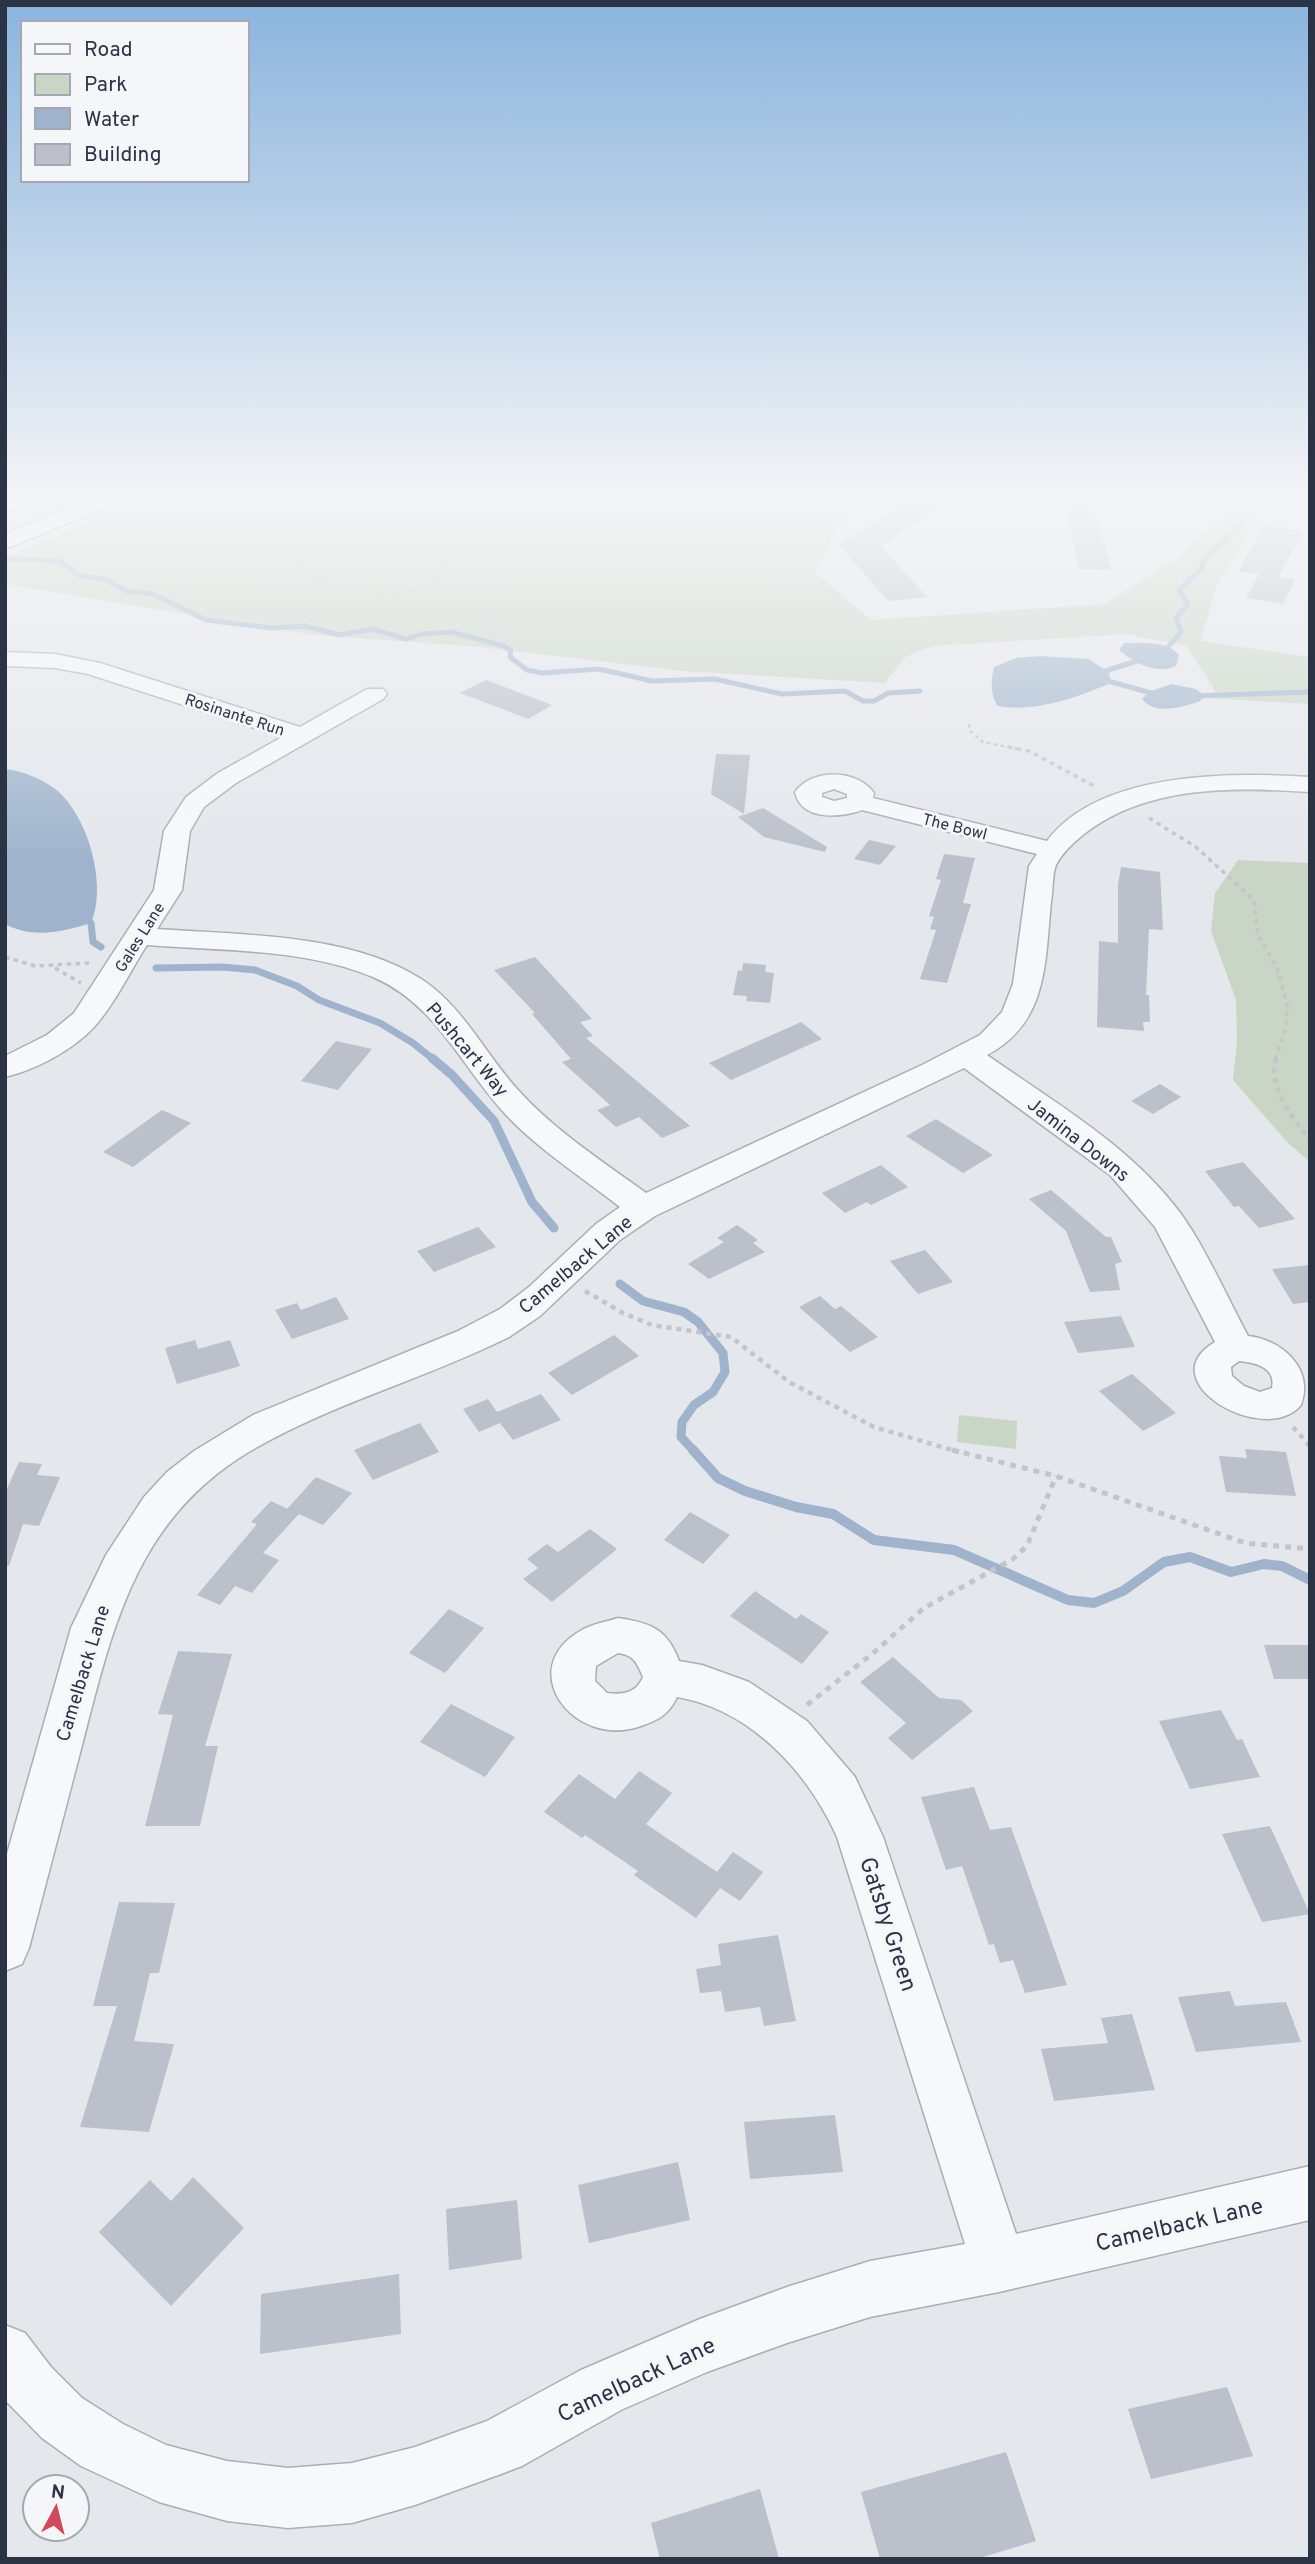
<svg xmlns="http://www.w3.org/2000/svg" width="1315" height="2564" font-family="Overpass,sans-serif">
  <rect width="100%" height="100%" fill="#e4e7ec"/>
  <path fill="#c9d6c5" d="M 137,500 L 861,500 L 844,514 L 815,572 L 871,620 L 1105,604 L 1175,559 L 1237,505 L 1264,507 L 1215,590 L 1201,641 L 1310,657 L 1310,704 L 1219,699 L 1212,685 L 1186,646 L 1126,634 L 933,646 L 905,657 L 885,683 L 683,671 L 479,647 L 314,635 L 5,584 L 5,558 Z
    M 1238,860 L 1310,863 L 1310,1162 L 1287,1142 L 1233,1080 L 1237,1041 L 1236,1000 L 1211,931 L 1215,893 Z
    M 959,1415 L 1017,1421 L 1016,1449 L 957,1442 Z"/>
  <path fill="#9fb4cc" d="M 1124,643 C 1141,643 1167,640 1179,655 L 1176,666 C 1156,675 1135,663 1119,650 Z
    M 1040,656 L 1088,659 L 1109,672 L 1111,683 C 1078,697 1034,713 998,706 C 990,696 991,679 994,667 L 1016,658 Z
    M 1171,684 L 1196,689 L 1204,695 L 1200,701 C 1183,707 1155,716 1142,699 L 1149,692 Z
    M 5,769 C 24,771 45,780 59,792 C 89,820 107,885 91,923 C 62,932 33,939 5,924 Z"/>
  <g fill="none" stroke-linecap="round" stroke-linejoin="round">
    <path stroke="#9fb4cc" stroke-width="5" d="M 8,559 L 60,561 L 78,575 L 104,579 L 126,591 L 153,594 L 206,620 L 271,628 L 305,626 L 340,635 L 372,629 L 406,639 L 421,634 L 451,632 L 504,646 L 511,651 L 510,657 L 527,670 L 542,673 L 599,669 L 652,681 L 715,679 L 782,694 L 845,691 L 863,701 L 874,701 L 888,693 L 920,691
      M 1159,652 L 1168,647 L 1181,632 L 1176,618 L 1188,604 L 1179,590 L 1201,569 L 1204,560 L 1242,525
      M 1096,674 L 1146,658
      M 1101,679 L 1158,695
      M 1193,696 L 1310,692"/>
    <path stroke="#9fb4cc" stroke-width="7" d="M 82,915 L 91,923 L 93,942 L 101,947
      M 156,968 L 223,967 L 255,970 L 297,986 L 319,1000 L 380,1023 L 413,1043 L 434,1060"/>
    <path stroke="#9fb4cc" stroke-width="9" d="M 432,1058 L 452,1075 L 494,1121 L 532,1202 L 554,1228
      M 620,1284 L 643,1301 L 684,1312 L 698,1322 L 723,1353 L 725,1372 L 713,1392 L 694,1405 L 682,1422 L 681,1437 L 695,1452"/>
    <path stroke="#9fb4cc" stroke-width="10" d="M 693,1450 L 718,1478 L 745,1491 L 796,1507 L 833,1514 L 874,1540 L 954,1550 L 1068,1600 L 1094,1603 L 1123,1591 L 1164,1562 L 1190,1557 L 1231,1572 L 1264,1564 L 1282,1566 L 1310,1580"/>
  </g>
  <path fill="#bbc0ca" d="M 910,500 L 951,500 L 881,546 L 927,597 L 888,601 L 839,545 Z
    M 1066,507 L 1093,508 L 1112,570 L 1079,569 Z
    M 1263,525 L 1303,531 L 1278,577 L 1295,580 L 1283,604 L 1246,598 L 1259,574 L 1239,571 Z
    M 486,680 L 552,705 L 528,719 L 460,693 Z
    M 716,754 L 750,755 L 744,814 L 711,794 Z
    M 763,808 L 827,847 L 825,852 L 764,837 L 738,817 Z
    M 869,840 L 896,846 L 880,865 L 854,859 Z
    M 944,854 L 975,858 L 963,903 L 971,904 L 947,983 L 920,979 L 936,930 L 930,929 L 934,917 L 929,916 L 941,880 L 936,879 Z
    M 1121,867 L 1160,872 L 1163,930 L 1149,929 L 1146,995 L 1149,995 L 1150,1022 L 1143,1022 L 1144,1031 L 1097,1027 L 1099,941 L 1118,943 L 1118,885 Z
    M 535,957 L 592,1019 L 580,1022 L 593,1036 L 586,1038 L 690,1126 L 662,1138 L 639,1117 L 616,1127 L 597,1110 L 610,1105 L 562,1062 L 571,1059 L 532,1014 L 535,1013 L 494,970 Z
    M 743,963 L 766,965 L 765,972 L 774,973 L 770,1003 L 746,1001 L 747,996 L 733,995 L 738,970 L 742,971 Z
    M 801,1022 L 822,1039 L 731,1080 L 709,1063 Z
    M 336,1041 L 372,1049 L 338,1090 L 301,1081 Z
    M 1160,1084 L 1181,1097 L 1153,1114 L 1131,1101 Z
    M 162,1110 L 191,1123 L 133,1167 L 103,1152 Z
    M 936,1119 L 993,1155 L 963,1173 L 906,1136 Z
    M 1243,1162 L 1295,1219 L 1259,1228 L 1239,1206 L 1234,1207 L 1205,1171 Z
    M 881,1165 L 908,1187 L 871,1205 L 867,1202 L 845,1213 L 822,1193 Z
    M 1051,1190 L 1106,1237 L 1111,1237 L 1122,1262 L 1115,1264 L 1120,1290 L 1090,1292 L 1066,1231 L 1029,1199 Z
    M 737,1225 L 758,1240 L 753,1243 L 765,1252 L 709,1279 L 688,1264 L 724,1242 L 717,1238 Z
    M 478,1227 L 496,1247 L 434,1272 L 417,1251 Z
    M 925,1250 L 953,1282 L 918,1294 L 890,1261 Z
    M 1310,1265 L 1310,1302 L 1293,1304 L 1272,1269 Z
    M 820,1296 L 835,1309 L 841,1306 L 878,1337 L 850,1352 L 799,1307 Z
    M 336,1297 L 349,1319 L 292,1339 L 275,1310 L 297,1303 L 301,1310 Z
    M 1121,1316 L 1135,1347 L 1078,1353 L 1064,1322 Z
    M 614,1335 L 639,1356 L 572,1395 L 548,1373 Z
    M 195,1340 L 198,1349 L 230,1340 L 240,1366 L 177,1384 L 165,1348 Z
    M 1132,1374 L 1176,1413 L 1143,1431 L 1099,1391 Z
    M 541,1394 L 561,1420 L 513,1440 L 500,1423 L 479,1432 L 463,1409 L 488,1399 L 497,1412 Z
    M 420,1423 L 439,1452 L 373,1480 L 354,1450 Z
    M 1245,1449 L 1286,1452 L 1296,1496 L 1226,1492 L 1219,1456 L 1247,1458 Z
    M 19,1462 L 42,1464 L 37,1475 L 60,1477 L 39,1526 L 23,1524 L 9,1566 L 5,1566 L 5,1493 Z
    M 316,1477 L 352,1493 L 323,1525 L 299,1514 L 263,1553 L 279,1560 L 252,1593 L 235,1586 L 220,1605 L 197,1595 L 257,1524 L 251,1522 L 271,1501 L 292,1511 L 287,1509 Z
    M 690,1512 L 730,1535 L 703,1564 L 664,1540 Z
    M 590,1529 L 617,1549 L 552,1602 L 523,1579 L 538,1568 L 527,1559 L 547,1544 L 558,1552 Z
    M 755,1591 L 796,1619 L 801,1614 L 829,1632 L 802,1664 L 730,1616 Z
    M 449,1609 L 484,1628 L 445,1673 L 409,1653 Z
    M 1264,1645 L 1310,1645 L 1310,1679 L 1274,1679 Z
    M 178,1651 L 232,1654 L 205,1746 L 218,1746 L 200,1826 L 145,1826 L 173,1715 L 158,1714 Z
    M 893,1657 L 939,1698 L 961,1700 L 973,1711 L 912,1760 L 888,1738 L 906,1723 L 860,1682 Z
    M 451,1704 L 515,1737 L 485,1777 L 420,1742 Z
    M 1221,1710 L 1237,1740 L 1242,1739 L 1260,1777 L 1190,1789 L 1159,1721 Z
    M 639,1771 L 672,1793 L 646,1824 L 717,1872 L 733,1852 L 763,1872 L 740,1901 L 720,1888 L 696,1918 L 634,1875 L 638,1871 L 585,1835 L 582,1838 L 544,1812 L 579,1774 L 615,1799 Z
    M 974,1787 L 990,1830 L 1011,1827 L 1067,1985 L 1025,1993 L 1013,1960 L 1000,1963 L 994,1944 L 989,1945 L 962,1866 L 946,1870 L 921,1797 Z
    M 1270,1826 L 1310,1914 L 1262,1922 L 1222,1834 Z
    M 119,1902 L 175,1903 L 159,1973 L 150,1973 L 134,2041 L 174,2044 L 149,2132 L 80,2127 L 117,2006 L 93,2006 Z
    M 778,1935 L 796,2021 L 764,2026 L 760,2007 L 725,2012 L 721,1991 L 700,1993 L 696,1969 L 721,1965 L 718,1944 Z
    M 1230,1991 L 1235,2006 L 1286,2002 L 1301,2042 L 1196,2052 L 1178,1997 Z
    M 1132,2014 L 1155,2090 L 1054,2101 L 1041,2049 L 1108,2043 L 1101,2018 Z
    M 835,2115 L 843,2172 L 750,2179 L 744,2122 Z
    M 678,2162 L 690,2220 L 589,2243 L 578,2185 Z
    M 193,2177 L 244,2228 L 171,2306 L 99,2232 L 150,2180 L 171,2201 Z
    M 517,2200 L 522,2259 L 449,2270 L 446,2209 Z
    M 399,2274 L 401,2334 L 260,2354 L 261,2294 Z
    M 1227,2387 L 1253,2456 L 1151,2479 L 1128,2409 Z
    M 1006,2452 L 1036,2541 L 976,2559 L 880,2559 L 861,2492 Z
    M 760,2489 L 779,2559 L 660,2559 L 651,2523 Z"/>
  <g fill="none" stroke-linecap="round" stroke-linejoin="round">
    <defs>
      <path id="minor" d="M 51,500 C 66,500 84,497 95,508 L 85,514 L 54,504 Z
        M 5,652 L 55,654 L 100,663 L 300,727 L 367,689 L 383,689 L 387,694 L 383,699 L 236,783 L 204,807 L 190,831 L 182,890 L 157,929 C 239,935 349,933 421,979 C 463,1006 485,1054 518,1090 C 555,1131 602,1161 646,1193 L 922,1065 L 980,1035 L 1002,1012 L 1013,984 L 1029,866 L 1037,854 L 862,810 C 840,818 801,821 795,792 C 812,768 857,769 874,793 L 873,798 L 1047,841 C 1099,771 1231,772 1310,777 L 1310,792 C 1234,787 1147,785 1084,834 C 1074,842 1062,853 1056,865 C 1052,875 1053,891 1051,902 C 1045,963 1048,1023 987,1055 C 1055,1103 1131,1146 1181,1214 C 1205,1247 1228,1299 1248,1336 C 1279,1339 1315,1367 1301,1405 C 1265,1448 1148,1381 1215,1342 L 1155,1227 L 1110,1175 L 964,1068 L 655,1216 L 620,1240 L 540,1316 L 509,1337 C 425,1379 333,1403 252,1450 C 133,1520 112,1631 80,1753 C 63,1818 46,1883 29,1948 L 22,1964 L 5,1971 L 5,1861 L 71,1628 L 106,1555 L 144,1497 L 167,1472 L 194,1451 L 253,1415 L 458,1331 L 500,1309 L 529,1287 L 596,1224 L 620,1207 C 583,1178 542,1152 508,1117 C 463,1070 437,1004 373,977 C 304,948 220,951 147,945 C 130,971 115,1004 94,1027 C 73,1050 35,1070 5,1077 L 5,1056 L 47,1035 L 74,1013 L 154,890 L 164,831 L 186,797 L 218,773 L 282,737 L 88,674 L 55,668 L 5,666 ZM 834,789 L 847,794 L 847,798 L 834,801 L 822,797 L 822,793 ZM 1239,1361 C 1256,1363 1276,1367 1272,1388 L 1260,1392 L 1244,1386 L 1232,1376 L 1231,1367 Z
        M 618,1618 C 651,1623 667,1629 679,1661 L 702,1665 L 749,1682 L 807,1721 L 855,1777 L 883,1837 L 1016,2234 L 1310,2166 L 1310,2220 L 999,2292 L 870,2317 L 787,2343 L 707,2372 L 621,2410 L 522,2466 L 501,2474 L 415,2505 L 352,2523 L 288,2528 L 227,2521 L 159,2502 L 81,2466 L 42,2438 L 5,2400 L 5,2325 L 25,2333 L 51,2367 L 82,2398 L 123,2424 L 166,2445 L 227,2461 L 288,2468 L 352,2463 L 415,2447 L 487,2421 L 581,2370 L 700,2319 L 787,2287 L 870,2261 L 965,2244 L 837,1837 C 808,1772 750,1709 677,1697 C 669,1714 659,1720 641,1726 C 573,1750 513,1668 582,1630 C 592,1624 606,1622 618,1618 ZM 618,1653 C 634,1655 637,1663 643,1677 C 636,1693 624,1695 607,1693 L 595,1681 L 596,1666 Z"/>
      <path id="highway" d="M 5,500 L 30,500 L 27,505 L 5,511 Z
        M 86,500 L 115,500 L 112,505 L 5,549 L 5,534 Z"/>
    </defs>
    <use href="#minor" stroke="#a9aeb7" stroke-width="3"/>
    <use href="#highway" stroke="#8b94a3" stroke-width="3"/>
    <path stroke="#c2c5cb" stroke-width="2.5" stroke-dasharray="3.5 3.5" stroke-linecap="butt" d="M 280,500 C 281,520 290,555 304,570 C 325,592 401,601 426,586 C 445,575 450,550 473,544 C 505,535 542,545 574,547
      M 969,724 L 970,731 L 983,742 L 1017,749"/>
    <path stroke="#c2c5cb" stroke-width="3.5" stroke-dasharray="4.5 4.5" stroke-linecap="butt" d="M 1008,747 L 1029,751 L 1096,787
      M 1149,818 L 1196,847 L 1254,900 L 1258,935 L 1277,968 L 1287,1004 L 1286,1028 L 1275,1060
      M 5,957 L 35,966 L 90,963
      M 55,968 L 81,983"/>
    <path stroke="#c2c5cb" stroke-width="4.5" stroke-dasharray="5 5" stroke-linecap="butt" d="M 1276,1058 C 1268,1089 1292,1117 1310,1140
      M 585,1291 L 623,1313 L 652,1325 L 731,1337 L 789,1382 L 874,1427 L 959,1452
      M 1293,1427 L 1310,1446"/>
    <path stroke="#c2c5cb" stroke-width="5" stroke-dasharray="6 6" stroke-linecap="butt" d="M 952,1450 L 1056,1476 L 1245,1543 L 1310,1549
      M 807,1705 L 872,1654 L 924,1608 L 1013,1559 L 1027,1546 L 1056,1476"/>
    <use href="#minor" fill="#f7f8fa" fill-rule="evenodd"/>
    <use href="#highway" fill="#fff" fill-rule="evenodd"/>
  </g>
  <linearGradient id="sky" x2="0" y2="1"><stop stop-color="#8bb4dd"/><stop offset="0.58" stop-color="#f3f4f6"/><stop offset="1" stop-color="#f3f4f6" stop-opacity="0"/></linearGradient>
  <rect width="1315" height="859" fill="url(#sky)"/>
  <g text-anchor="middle" stroke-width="6" stroke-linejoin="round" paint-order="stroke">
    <g font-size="16" fill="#2b3445" stroke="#f4f6f9">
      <text transform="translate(235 714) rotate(18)" y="6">Rosinante Run</text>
      <text transform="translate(955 826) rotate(14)" y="6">The Bowl</text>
      <text transform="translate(139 937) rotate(-58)" y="6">Gales Lane</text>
    </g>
    <g font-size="19" fill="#2b3445" stroke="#f4f6f9">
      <text transform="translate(468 1049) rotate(50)" y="7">Pushcart Way</text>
      <text transform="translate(1079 1139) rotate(38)" y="7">Jamina Downs</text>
      <text transform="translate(575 1264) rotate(-40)" y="7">Camelback Lane</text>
      <text transform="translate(82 1673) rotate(-73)" y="7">Camelback Lane</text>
    </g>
    <g font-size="23" fill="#2b3445" stroke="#f4f6f9">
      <text transform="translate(889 1924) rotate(72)" y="8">Gatsby Green</text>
      <text transform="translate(1179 2224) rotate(-13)" y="8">Camelback Lane</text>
      <text transform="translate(636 2379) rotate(-25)" y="8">Camelback Lane</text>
    </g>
  </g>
  <rect width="1315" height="2564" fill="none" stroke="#2b3445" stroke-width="14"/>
  <rect x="21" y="21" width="228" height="161" fill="#f4f6f9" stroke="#a4a8b1" stroke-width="2"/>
  <rect x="35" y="44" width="35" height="10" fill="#f7f8fa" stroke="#a4a8b1" stroke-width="2"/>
  <text x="84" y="56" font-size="21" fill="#2b3445">Road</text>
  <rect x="35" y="74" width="35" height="21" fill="#c9d6c5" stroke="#a4a8b1" stroke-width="2"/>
  <text x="84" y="91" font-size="21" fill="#2b3445">Park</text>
  <rect x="35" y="108" width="35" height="21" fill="#9fb4cc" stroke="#a4a8b1" stroke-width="2"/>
  <text x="84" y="126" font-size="21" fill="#2b3445">Water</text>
  <rect x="35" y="144" width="35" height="21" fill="#bbc0ca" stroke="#a4a8b1" stroke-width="2"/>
  <text x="84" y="161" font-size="21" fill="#2b3445">Building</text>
  <g transform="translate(56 2508) rotate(7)"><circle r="33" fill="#f4f6f9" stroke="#a4a8b1" stroke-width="2"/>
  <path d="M0-5L12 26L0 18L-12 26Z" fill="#d1495b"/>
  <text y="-10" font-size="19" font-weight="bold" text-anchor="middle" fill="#2b3445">N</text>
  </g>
</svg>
